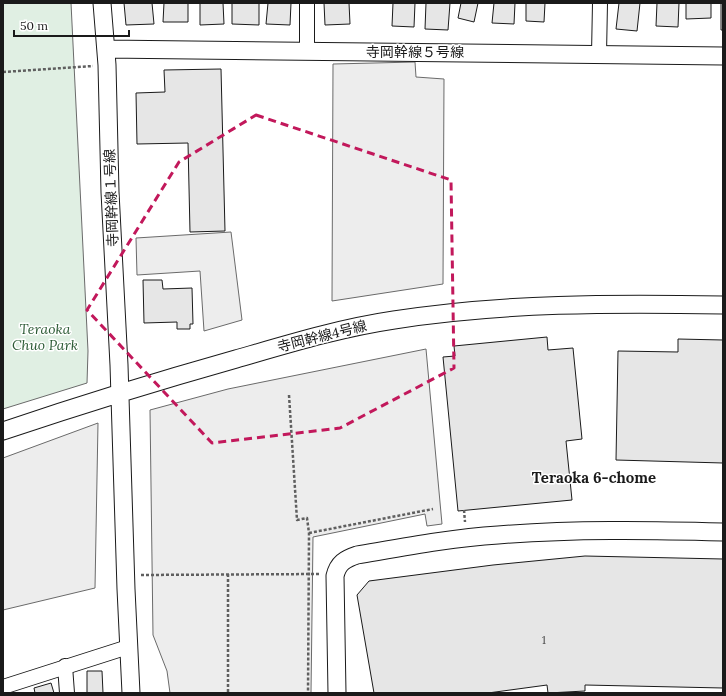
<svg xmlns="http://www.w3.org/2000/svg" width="726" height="696" font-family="Lora,'Noto Sans JP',serif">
  <rect width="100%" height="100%" fill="#fff"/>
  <path fill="#e0efe3" stroke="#6a6a6a" d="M 3,3 L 71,3 L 88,351 L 87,383 L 3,409 Z"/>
  <path fill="#ededed" stroke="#6a6a6a" d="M 415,62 L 416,77 L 444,79 L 443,284 L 332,301 L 333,64 Z
    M 231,232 L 242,320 L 204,331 L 200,271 L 137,275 L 136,238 Z
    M 426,349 L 442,524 L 427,526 L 425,514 L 313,537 L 311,693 L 170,693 L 167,671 L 153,635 L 150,410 L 228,389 Z
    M 98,423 L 95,588 L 3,610 L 3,458 Z"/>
  <path fill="#e6e6e6" stroke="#1a1a1a" d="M 124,3 L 152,3 L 154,24 L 126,25 Z
    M 164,3 L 188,3 L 188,22 L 163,22 Z
    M 200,3 L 223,3 L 224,24 L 200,25 Z
    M 232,3 L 259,3 L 259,25 L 232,24 Z
    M 268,3 L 291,3 L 290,25 L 266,24 Z
    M 324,3 L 349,3 L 350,24 L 325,25 Z
    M 393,3 L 415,3 L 414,27 L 392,26 Z
    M 426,3 L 450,3 L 448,30 L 425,29 Z
    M 461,3 L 478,3 L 474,22 L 458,18 Z
    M 494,3 L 515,3 L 514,24 L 492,23 Z
    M 526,3 L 545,3 L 544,22 L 526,21 Z
    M 619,3 L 640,3 L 637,31 L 616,29 Z
    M 657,3 L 679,3 L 678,27 L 656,26 Z
    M 686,3 L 711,3 L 711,18 L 686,19 Z
    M 721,3 L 723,3 L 723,30 L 721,30 Z
    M 221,69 L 225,231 L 190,232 L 188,143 L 137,144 L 136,93 L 165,92 L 164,70 Z
    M 143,280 L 162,280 L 163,289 L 192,288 L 193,324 L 190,324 L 190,329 L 177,329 L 177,322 L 144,323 Z
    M 547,337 L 548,350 L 573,348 L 582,439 L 566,441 L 572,500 L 458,511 L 443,357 L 455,356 L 454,346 Z
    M 678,339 L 723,340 L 723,463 L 616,460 L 618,351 L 678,352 Z
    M 585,556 L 723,559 L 723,688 L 585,685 L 585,691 L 548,693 L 547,685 L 488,693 L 374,693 L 357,595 L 369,581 L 493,565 Z
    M 87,671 L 102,671 L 103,693 L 87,693 Z
    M 51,683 L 54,693 L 35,693 L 34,688 Z"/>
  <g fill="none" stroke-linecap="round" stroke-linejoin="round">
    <defs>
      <path id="minor" d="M 307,52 L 307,3
        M 599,54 L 600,3
        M 65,666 L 67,693
        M 3,687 L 128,647"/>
      <path id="tertiary" d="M 102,3 L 107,65 L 110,192 L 119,365 L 126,589 L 131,693
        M 106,49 L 723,56
        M 3,431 C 80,405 158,381 236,359 C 288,344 340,328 394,320 C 503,303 614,303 723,305
        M 337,693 L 335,576 C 338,563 345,559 357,555 C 404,547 451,538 498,535 C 573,529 648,530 723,532"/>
    </defs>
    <use href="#minor" stroke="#1a1a1a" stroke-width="16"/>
    <use href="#tertiary" stroke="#1a1a1a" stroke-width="19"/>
    <path stroke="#5f5f5f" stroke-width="2.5" stroke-dasharray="3 2" stroke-linecap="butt" d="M 3,72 L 93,66
      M 289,395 L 297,520 L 307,518 L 309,533 L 308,693
      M 464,510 L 465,522
      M 309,533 L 433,509
      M 228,574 L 228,693
      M 141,575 L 320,574"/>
    <use href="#minor" stroke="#fff" stroke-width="14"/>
    <use href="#tertiary" stroke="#fff" stroke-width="17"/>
  </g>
  <path fill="none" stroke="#c2185b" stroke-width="3" stroke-dasharray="8 5" stroke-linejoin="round" d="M 256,115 L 451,180 L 454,368 L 340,428 L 212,443 L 87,310 L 179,162 Z"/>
  <g text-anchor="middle" stroke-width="3" stroke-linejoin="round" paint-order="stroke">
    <g font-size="12" fill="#4d4d4d">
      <text x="544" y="644">1</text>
    </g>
    <g font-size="14" fill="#1a1a1a" stroke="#fff">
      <text x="415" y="57">寺岡幹線５号線</text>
      <text transform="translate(111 198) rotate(-92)" y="5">寺岡幹線１号線</text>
      <text transform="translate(322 336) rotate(-14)" y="5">寺岡幹線4号線</text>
    </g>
    <g font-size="14" font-style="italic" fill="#2b5a34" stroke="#fff">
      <text x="45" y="334">Teraoka<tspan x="45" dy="16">Chuo Park</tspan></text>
    </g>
    <g font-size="15" font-weight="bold" fill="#1a1a1a" stroke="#fff">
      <text x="594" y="483">Teraoka 6-chome</text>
    </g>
  </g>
  <rect width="726" height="696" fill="none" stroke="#1a1a1a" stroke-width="8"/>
  <path d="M14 30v6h115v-6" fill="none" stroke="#1a1a1a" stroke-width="2"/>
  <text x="20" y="30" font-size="12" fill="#1a1a1a" stroke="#ffffff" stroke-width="3" paint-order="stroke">50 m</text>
</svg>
